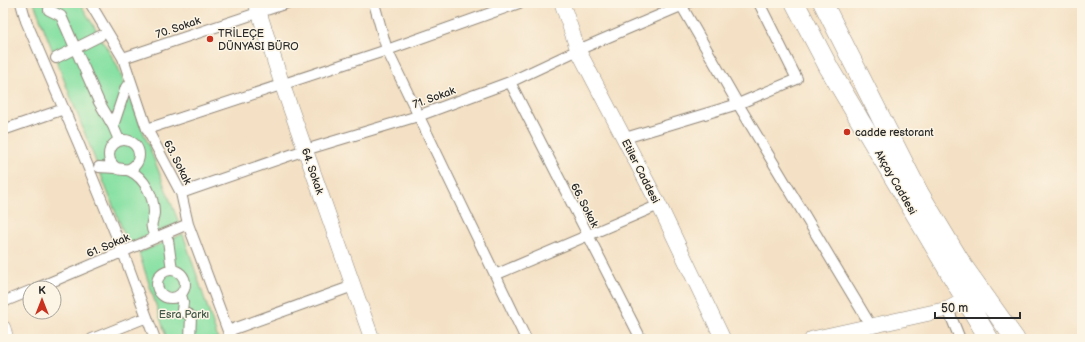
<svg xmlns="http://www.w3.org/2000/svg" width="1085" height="342" font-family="'Balsamiq Sans',sans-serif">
  <rect width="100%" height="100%" fill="#fcf5e5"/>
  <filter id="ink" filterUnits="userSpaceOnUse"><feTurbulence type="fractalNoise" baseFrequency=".025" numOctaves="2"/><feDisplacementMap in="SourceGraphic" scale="8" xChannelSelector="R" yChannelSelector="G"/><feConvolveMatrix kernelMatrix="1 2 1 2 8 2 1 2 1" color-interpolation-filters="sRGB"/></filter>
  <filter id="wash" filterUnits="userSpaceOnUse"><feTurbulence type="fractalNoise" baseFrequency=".012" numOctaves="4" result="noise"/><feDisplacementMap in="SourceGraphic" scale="16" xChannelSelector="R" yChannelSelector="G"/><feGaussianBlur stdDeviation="0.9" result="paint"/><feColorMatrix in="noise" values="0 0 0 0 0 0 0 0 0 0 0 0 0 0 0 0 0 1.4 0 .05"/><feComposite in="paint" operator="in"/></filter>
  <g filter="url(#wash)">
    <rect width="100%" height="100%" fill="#f4e1c5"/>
    <path fill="#89e1a4" stroke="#5a8668" d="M 34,3 L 80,3 L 117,65 L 179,223 L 128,244 Z
      M 183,234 L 218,339 L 167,339 L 139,253 Z"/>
  </g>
  <g filter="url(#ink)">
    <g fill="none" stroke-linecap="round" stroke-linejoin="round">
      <defs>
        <path id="street" d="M 21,3 L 26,21 L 80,147 L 123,252 L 155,339
          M 50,3 L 49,10 L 61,16 L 99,102 L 113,126 L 119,140
          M 90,3 L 123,58 L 147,129 L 181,193 L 188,224 L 231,339
          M 374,3 L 387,50 L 526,339
          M 680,3 L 738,104 L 871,326
          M 56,58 L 100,36
          M 123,58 L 287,3
          M 510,82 L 641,339
          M 113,126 L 126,87
          M 147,129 L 387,50 L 519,3
          M 3,130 L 64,109
          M 625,138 L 738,104 L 797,79 L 759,3
          M109 155a15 15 0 1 1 30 0a15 15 0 1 1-30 0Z
          M 99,167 C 108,168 121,167 130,171 C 145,178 154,197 154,213 C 153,222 149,224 154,234
          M 181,193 L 305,150 L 418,116 L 510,82 L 578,50 L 688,3
          M 168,240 L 172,270
          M157 284a14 14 0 1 1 28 0a14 14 0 1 1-28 0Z
          M 495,275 L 659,205
          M 37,288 L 188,224
          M 181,295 L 183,302 L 182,311 L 191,316 L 190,339
          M 3,302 L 30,291
          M 948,309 L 960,339
          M 228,331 L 353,286
          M 92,339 L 147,317"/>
        <path id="secondary" d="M 256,3 L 282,84 L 372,339
          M 562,3 L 578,50 L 659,205 L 723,339
          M 3,328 L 6,339
          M 812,339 L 948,309 L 965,300"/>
        <path id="highway" d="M 795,3 L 829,68 L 989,339
          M 823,3 L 919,193 L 963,266 L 1015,339"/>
      </defs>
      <use href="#street" stroke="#908678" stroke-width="12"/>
      <use href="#secondary" stroke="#908678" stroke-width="16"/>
      <use href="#highway" stroke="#908678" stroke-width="20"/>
      <use href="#street" stroke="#fff" stroke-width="10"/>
      <use href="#secondary" stroke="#fff" stroke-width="15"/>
      <use href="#highway" stroke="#fff" stroke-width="19"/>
    </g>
  </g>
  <g fill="#c8321e" stroke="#fcf5e5" stroke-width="1.5">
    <circle cx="210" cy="39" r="4"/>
    <circle cx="847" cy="132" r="4"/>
  </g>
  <g text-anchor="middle" stroke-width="3" stroke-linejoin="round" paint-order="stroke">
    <g font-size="11" fill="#2b2b2b" stroke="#fcf5e5">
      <text transform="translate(178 27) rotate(-19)" y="4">70. Sokak</text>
      <text transform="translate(434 97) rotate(-20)" y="4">71. Sokak</text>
      <text transform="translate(178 162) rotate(63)" y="4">63. Sokak</text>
      <text transform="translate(313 171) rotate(71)" y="4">64. Sokak</text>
      <text transform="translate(641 171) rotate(63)" y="4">Etiler Caddesi</text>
      <text transform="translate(896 182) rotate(60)" y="4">Akçay Caddesi</text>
      <text transform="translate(585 205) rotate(63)" y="4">66. Sokak</text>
      <text transform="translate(108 245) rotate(-23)" y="4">61. Sokak</text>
    </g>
    <g font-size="11" fill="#2b2b2b" stroke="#fcf5e5" text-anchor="start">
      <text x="218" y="37">TRİLEÇE<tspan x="218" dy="13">DÜNYASI BÜRO</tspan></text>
      <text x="855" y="136">cadde restorant</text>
    </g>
    <g font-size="11" fill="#425849" stroke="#fcf5e5">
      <text x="184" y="318">Esra Parkı</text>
    </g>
  </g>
  <rect width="1085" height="342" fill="none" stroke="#fcf5e5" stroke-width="16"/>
  <g transform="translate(42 300)"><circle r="19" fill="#fcf5e5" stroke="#a8a49b"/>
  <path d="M0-3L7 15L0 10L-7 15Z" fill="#c8321e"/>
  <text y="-6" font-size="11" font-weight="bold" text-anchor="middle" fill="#2b2b2b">K</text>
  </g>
  <path d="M935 312v6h85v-6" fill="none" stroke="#2b2b2b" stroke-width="2"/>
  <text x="941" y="312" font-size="12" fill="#2b2b2b" stroke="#fcf5e5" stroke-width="3" paint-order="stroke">50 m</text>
</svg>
